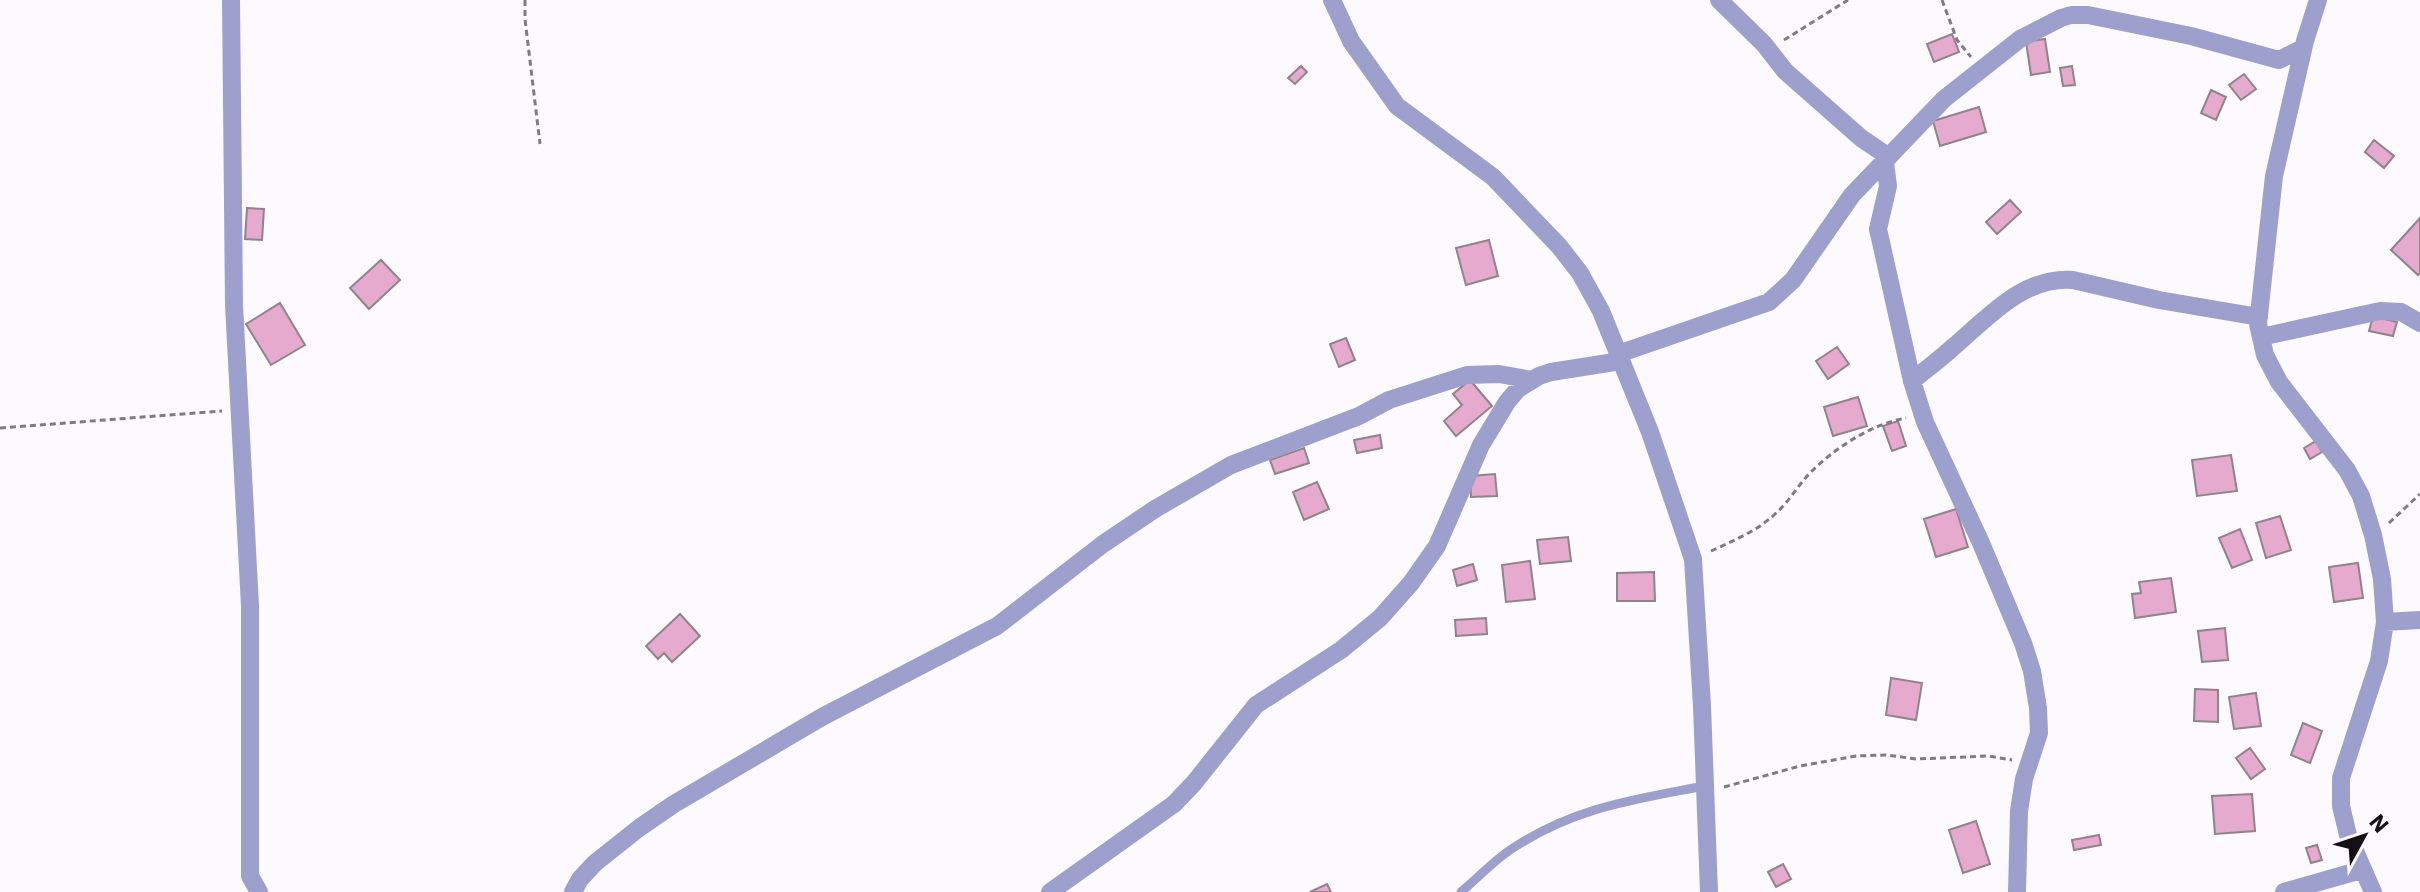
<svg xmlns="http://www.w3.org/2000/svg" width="2420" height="892" font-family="'IBM Plex Sans',sans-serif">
  <rect width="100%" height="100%" fill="#fcf9ff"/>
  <path fill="#e5aace" stroke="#91838b" stroke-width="2" d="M 1952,34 L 1959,52 L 1934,62 L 1927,44 Z
    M 2045,39 L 2050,72 L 2031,75 L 2026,42 Z
    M 1301,66 L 1307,72 L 1295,84 L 1288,78 Z
    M 2072,66 L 2075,85 L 2063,86 L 2060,68 Z
    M 2244,74 L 2256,89 L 2241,100 L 2229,85 Z
    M 2211,90 L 2226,97 L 2216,120 L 2201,113 Z
    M 1979,107 L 1986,132 L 1940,146 L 1933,121 Z
    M 2374,140 L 2394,156 L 2384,168 L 2365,152 Z
    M 2010,200 L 2021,212 L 1997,234 L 1986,222 Z
    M 247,208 L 264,209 L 262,240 L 245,239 Z
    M 2420,218 L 2420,273 L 2418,275 L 2391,250 Z
    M 1489,240 L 1498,276 L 1466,285 L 1456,248 Z
    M 381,260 L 400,280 L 369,309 L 350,288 Z
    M 280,303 L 305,345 L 271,365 L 246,324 Z
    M 2373,316 L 2397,322 L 2393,336 L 2369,331 Z
    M 1346,338 L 1355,360 L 1339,367 L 1330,344 Z
    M 1837,347 L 1849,364 L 1828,379 L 1816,361 Z
    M 1470,380 L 1492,406 L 1456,436 L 1444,421 L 1462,405 L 1453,394 Z
    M 1858,397 L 1867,426 L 1833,436 L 1824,407 Z
    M 1898,421 L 1906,446 L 1892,451 L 1883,426 Z
    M 1380,435 L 1382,448 L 1357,453 L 1354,440 Z
    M 2316,441 L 2322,452 L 2310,459 L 2304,448 Z
    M 1304,448 L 1309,463 L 1275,474 L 1270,460 Z
    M 2231,455 L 2237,491 L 2197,496 L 2192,460 Z
    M 1495,474 L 1497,496 L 1471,497 L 1470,476 Z
    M 1317,482 L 1329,509 L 1304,520 L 1293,492 Z
    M 1956,509 L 1968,547 L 1936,557 L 1924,519 Z
    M 2280,516 L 2291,550 L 2266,558 L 2256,523 Z
    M 2240,529 L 2252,560 L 2232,568 L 2219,538 Z
    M 1568,537 L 1571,561 L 1540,564 L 1537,540 Z
    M 1530,561 L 1535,599 L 1506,602 L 1502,565 Z
    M 2358,563 L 2363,598 L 2334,602 L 2329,567 Z
    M 1473,564 L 1477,580 L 1457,586 L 1453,570 Z
    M 1654,572 L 1655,601 L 1617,601 L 1617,573 Z
    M 2171,578 L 2176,612 L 2135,618 L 2132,594 L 2141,593 L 2139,582 Z
    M 680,614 L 700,636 L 672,662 L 664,653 L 658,659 L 646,646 Z
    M 1486,618 L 1487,634 L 1456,636 L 1455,620 Z
    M 2225,628 L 2228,660 L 2202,662 L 2198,631 Z
    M 1891,678 L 1922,683 L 1916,720 L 1886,715 Z
    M 2195,689 L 2218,690 L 2218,722 L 2194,721 Z
    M 2256,693 L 2261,726 L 2234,729 L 2229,697 Z
    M 2303,723 L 2322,731 L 2310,763 L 2291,755 Z
    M 2250,748 L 2265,769 L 2251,779 L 2236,758 Z
    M 2252,794 L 2255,831 L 2215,834 L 2212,796 Z
    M 1976,821 L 1990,864 L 1963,873 L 1949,830 Z
    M 2099,835 L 2101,845 L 2074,850 L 2072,840 Z
    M 2317,845 L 2322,860 L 2311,863 L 2306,848 Z
    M 1783,864 L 1791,879 L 1776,887 L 1768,872 Z
    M 1327,884 L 1331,892 L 1310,892 Z"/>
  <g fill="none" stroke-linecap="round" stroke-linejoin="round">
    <path stroke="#7f7c81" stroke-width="3" stroke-dasharray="6 4" stroke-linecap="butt" d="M 525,0 L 525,19 L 540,144
      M 1942,0 L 1957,40 L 1971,57
      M 1784,40 L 1848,0
      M 0,428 L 222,411
      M 2389,523 L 2420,494
      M 1711,551 C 1733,541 1757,531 1775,514 C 1789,502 1798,485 1811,472 C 1836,447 1872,424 1906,418
      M 1724,787 L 1800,766 L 1856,756 L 1887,755 L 1916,759 L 1988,756 L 2012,760"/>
    <path stroke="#9da0cc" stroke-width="9" d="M 1461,892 C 1478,878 1494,860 1513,848 C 1576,807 1633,800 1704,786"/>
    <path stroke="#9da0cc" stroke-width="18" d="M 231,0 L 234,305 L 250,606 L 250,876 L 259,892
      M 1332,0 L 1351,41 L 1397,106 L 1493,177 L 1559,246 L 1580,273 L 1601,311 L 1650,432 L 1693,559 L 1702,706 L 1709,892
      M 1719,0 L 1764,44 L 1785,71 L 1861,138 L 1889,157
      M 2318,0 L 2305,41 L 2274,176 L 2258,324 L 2265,355 L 2279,382 L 2347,470 L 2361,496 L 2373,535 L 2382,579 L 2385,622 L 2379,661 L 2341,778 L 2341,806 L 2348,835 L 2373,892
      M 1885,162 L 1888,186 L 1878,229 L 1912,381 L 1925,422 L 1981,543 L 2023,643 L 2032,671 L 2038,708 L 2039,733 L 2024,779 L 2019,811 L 2017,892
      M 2261,337 L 2380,311 L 2401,312 L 2420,323
      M 1618,354 L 1769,302 L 1793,280 L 1852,195 L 1944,99 L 2020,39 L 2061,18 L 2071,15 L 2088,15 L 2191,36 L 2279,60 L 2303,48
      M 1912,381 C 1925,370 1939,360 1951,349 C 1987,319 2022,276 2073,280 L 2159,300 L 2259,317
      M 2385,622 L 2420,620
      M 573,892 L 580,879 L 595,863 L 639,828 L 674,804 L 822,717 L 997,626 L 1103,544 L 1155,509 L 1231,465 L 1359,416 L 1389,400 L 1467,375 L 1499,374 L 1532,380
      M 1050,892 L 1174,804 L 1194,783 L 1256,705 L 1341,650 L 1380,618 L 1411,583 L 1437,546 L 1481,445 L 1507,402 L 1518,389 L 1539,376 L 1551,372 L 1621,361
      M 2284,892 L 2361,870"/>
  </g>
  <g transform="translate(2364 836) rotate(50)" stroke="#fcf9ff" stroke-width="6" paint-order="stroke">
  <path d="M0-6L14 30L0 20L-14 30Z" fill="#131115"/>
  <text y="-12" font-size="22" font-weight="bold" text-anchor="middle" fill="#131115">N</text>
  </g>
</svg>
